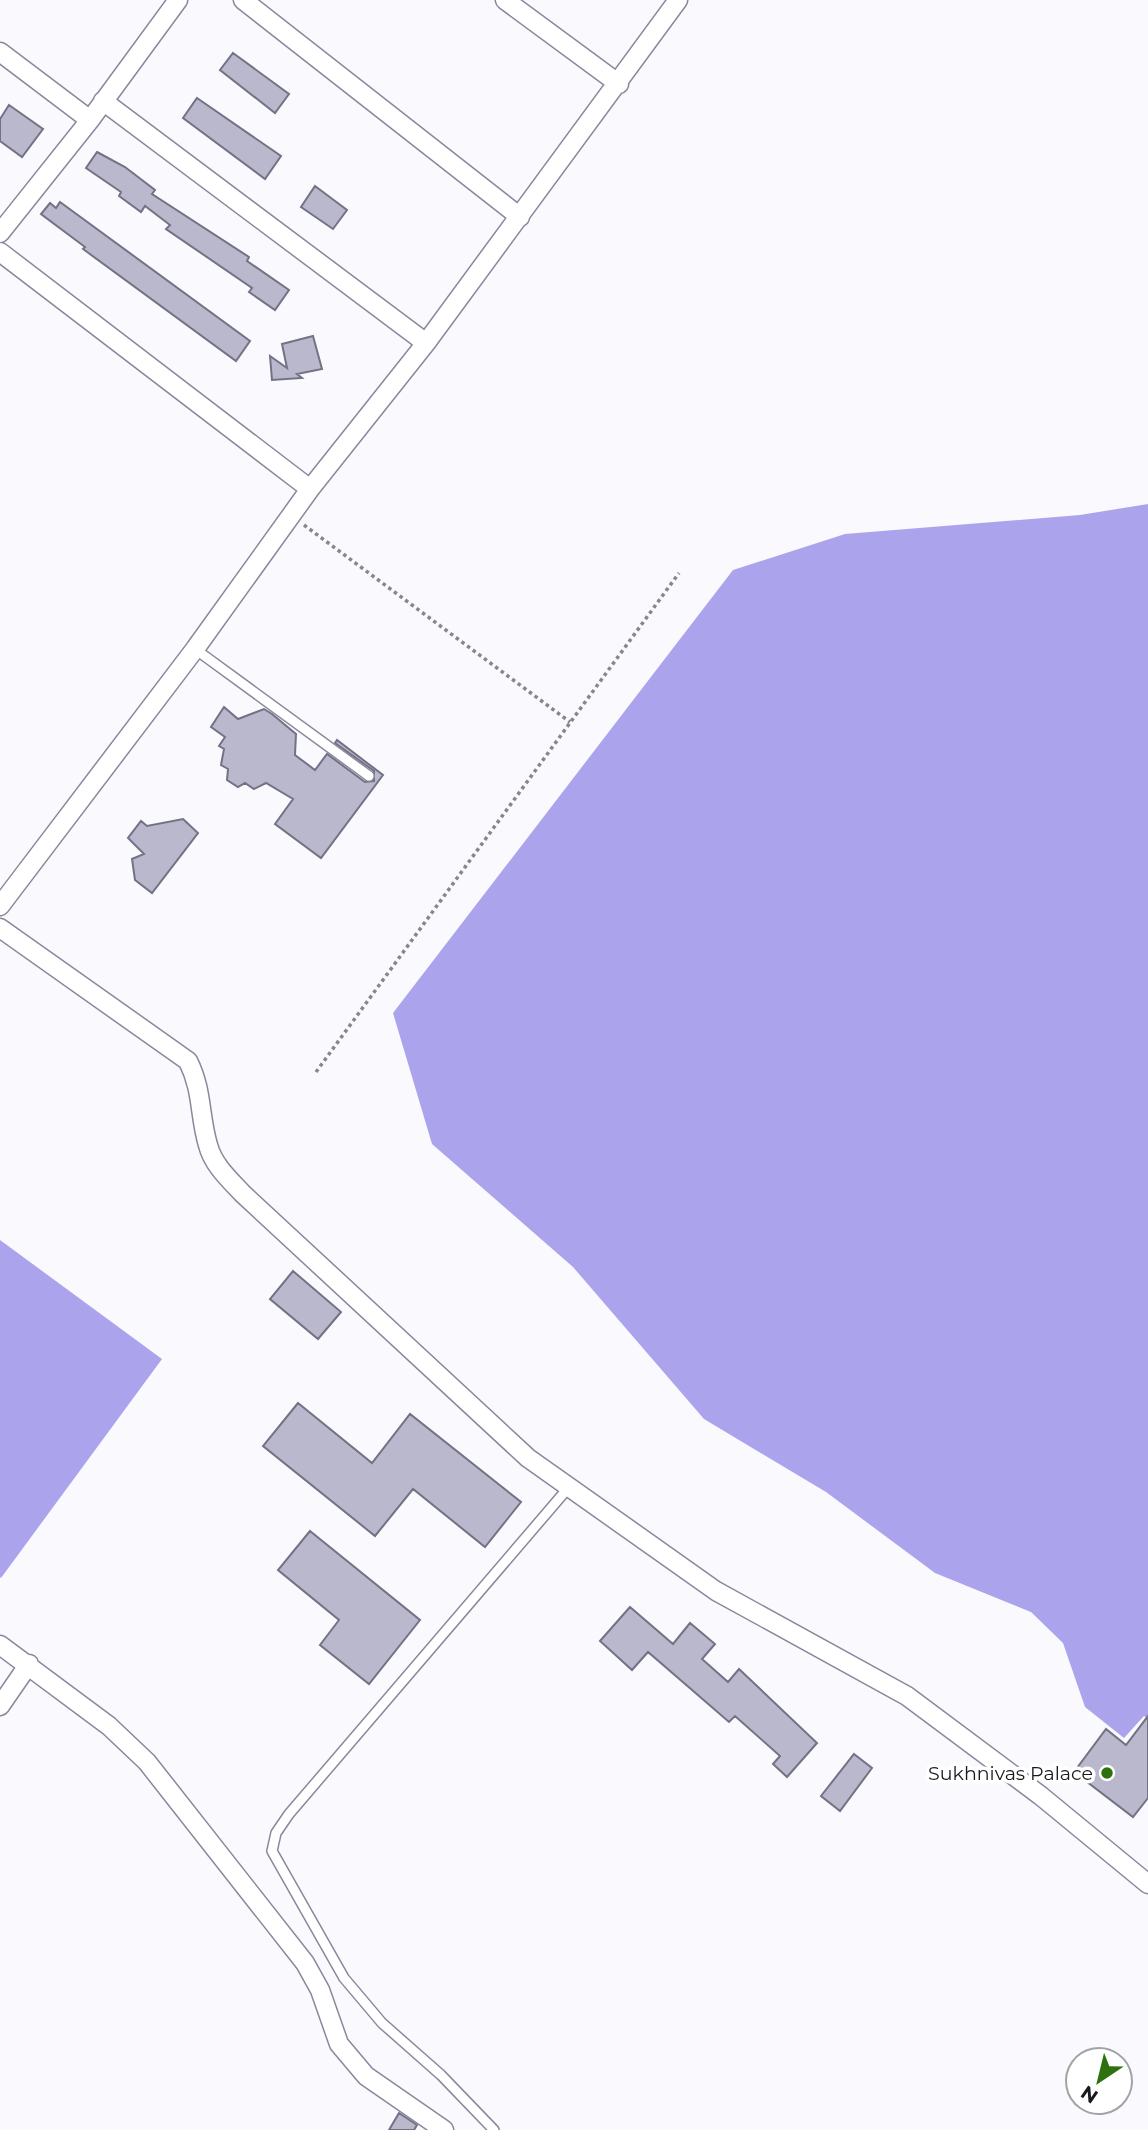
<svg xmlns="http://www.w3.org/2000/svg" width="1148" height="2130" font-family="Montserrat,sans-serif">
  <rect width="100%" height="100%" fill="#faf9fe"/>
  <path fill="#aba4ed" d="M 1148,504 L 1148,1719 L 1144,1716 L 1124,1738 L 1085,1707 L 1063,1643 L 1031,1612 L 935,1573 L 826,1492 L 704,1419 L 573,1267 L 432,1144 L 393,1013 L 733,570 L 845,534 L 1080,515 Z
    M 0,1240 L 162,1359 L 1,1578 L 0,1577 Z"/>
  <path fill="#b9b8cd" stroke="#737285" stroke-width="2" d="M 233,53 L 289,94 L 275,113 L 220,70 Z
    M 197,98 L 281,156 L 265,179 L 183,118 Z
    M 9,105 L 43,129 L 22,157 L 0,141 L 0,119 Z
    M 97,152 L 125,167 L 155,190 L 152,194 L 249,257 L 247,261 L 289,290 L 275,310 L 249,292 L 252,288 L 166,229 L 170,225 L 145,206 L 141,212 L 119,196 L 121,192 L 86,168 Z
    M 315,186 L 347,210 L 333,229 L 301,207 Z
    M 60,202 L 250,341 L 236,361 L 83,249 L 85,247 L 41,214 L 50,203 L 56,208 Z
    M 313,336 L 322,369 L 297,374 L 302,378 L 272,380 L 270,356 L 287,368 L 282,344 Z
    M 224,707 L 238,719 L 264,709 L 272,714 L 296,734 L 295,755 L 315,770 L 327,754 L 365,782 L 374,781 L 374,771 L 335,743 L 337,740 L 383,775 L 321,858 L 275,824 L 293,799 L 266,783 L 254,789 L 245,783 L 238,787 L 227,780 L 228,769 L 221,765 L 224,749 L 219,746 L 225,737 L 211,727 Z
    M 183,819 L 198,833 L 152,893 L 135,880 L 132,859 L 144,854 L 128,838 L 141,821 L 147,826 Z
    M 293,1271 L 341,1312 L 318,1339 L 270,1299 Z
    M 298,1403 L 372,1463 L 410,1414 L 521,1502 L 485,1547 L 413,1489 L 375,1536 L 263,1446 Z
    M 310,1531 L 420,1620 L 369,1684 L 320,1645 L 339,1620 L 278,1570 Z
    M 630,1607 L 673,1644 L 690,1623 L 715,1644 L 702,1659 L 728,1682 L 739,1669 L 817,1743 L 787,1777 L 773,1764 L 780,1756 L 735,1716 L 729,1722 L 648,1652 L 632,1670 L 600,1641 Z
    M 1148,1716 L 1148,1798 L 1133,1817 L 1074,1772 L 1106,1729 L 1126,1745 Z
    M 854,1754 L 872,1768 L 840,1811 L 821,1796 Z
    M 399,2113 L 417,2125 L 414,2130 L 389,2130 Z"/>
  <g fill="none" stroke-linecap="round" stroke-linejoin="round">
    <defs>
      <path id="lane" d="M 195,649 L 369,776
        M 494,2130 L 441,2075 L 382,2023 L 344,1978 L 272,1851 L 276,1833 L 289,1814 L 569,1487"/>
      <path id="street" d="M 243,0 L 520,217
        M 505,0 L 619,84
        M 0,52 L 90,120
        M 103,101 L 426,343
        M 0,233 L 90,120 L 178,0
        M 0,252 L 310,489
        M 0,906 L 195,649 L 310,489 L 426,343 L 678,0
        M 0,928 L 188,1061 C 203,1091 199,1115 208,1145 C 213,1165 230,1180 243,1194 L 528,1458 L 716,1591 L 907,1696 L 1041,1796 L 1148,1884
        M 0,1645 L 109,1726 L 147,1762 L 305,1963 L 320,1990 L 339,2044 L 366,2076 L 444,2130
        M 0,1706 L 29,1664"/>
    </defs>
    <use href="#lane" stroke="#89889c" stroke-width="12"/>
    <use href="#street" stroke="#89889c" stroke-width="21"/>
    <path stroke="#87868c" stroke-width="3.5" stroke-dasharray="3.5 3.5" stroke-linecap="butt" d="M 304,525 L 570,722
      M 316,1072 L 679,573"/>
    <use href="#lane" stroke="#fff" stroke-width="9"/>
    <use href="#street" stroke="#fff" stroke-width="18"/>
  </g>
  <circle fill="#2e720f" stroke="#fff" stroke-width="2.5" cx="1107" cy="1773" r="7"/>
  <g text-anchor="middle" stroke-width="7" stroke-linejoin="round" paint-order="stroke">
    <g font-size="19" fill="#1a1921" stroke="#fff" text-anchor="end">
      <text x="1093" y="1780">Sukhnivas Palace</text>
    </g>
  </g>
  <g transform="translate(1099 2081) rotate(215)"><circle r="33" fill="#ffffff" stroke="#a3a3a6" stroke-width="2"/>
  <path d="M0-5L12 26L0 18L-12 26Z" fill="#2e720f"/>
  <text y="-10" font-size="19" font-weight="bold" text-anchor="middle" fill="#1a1921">N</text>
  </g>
</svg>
